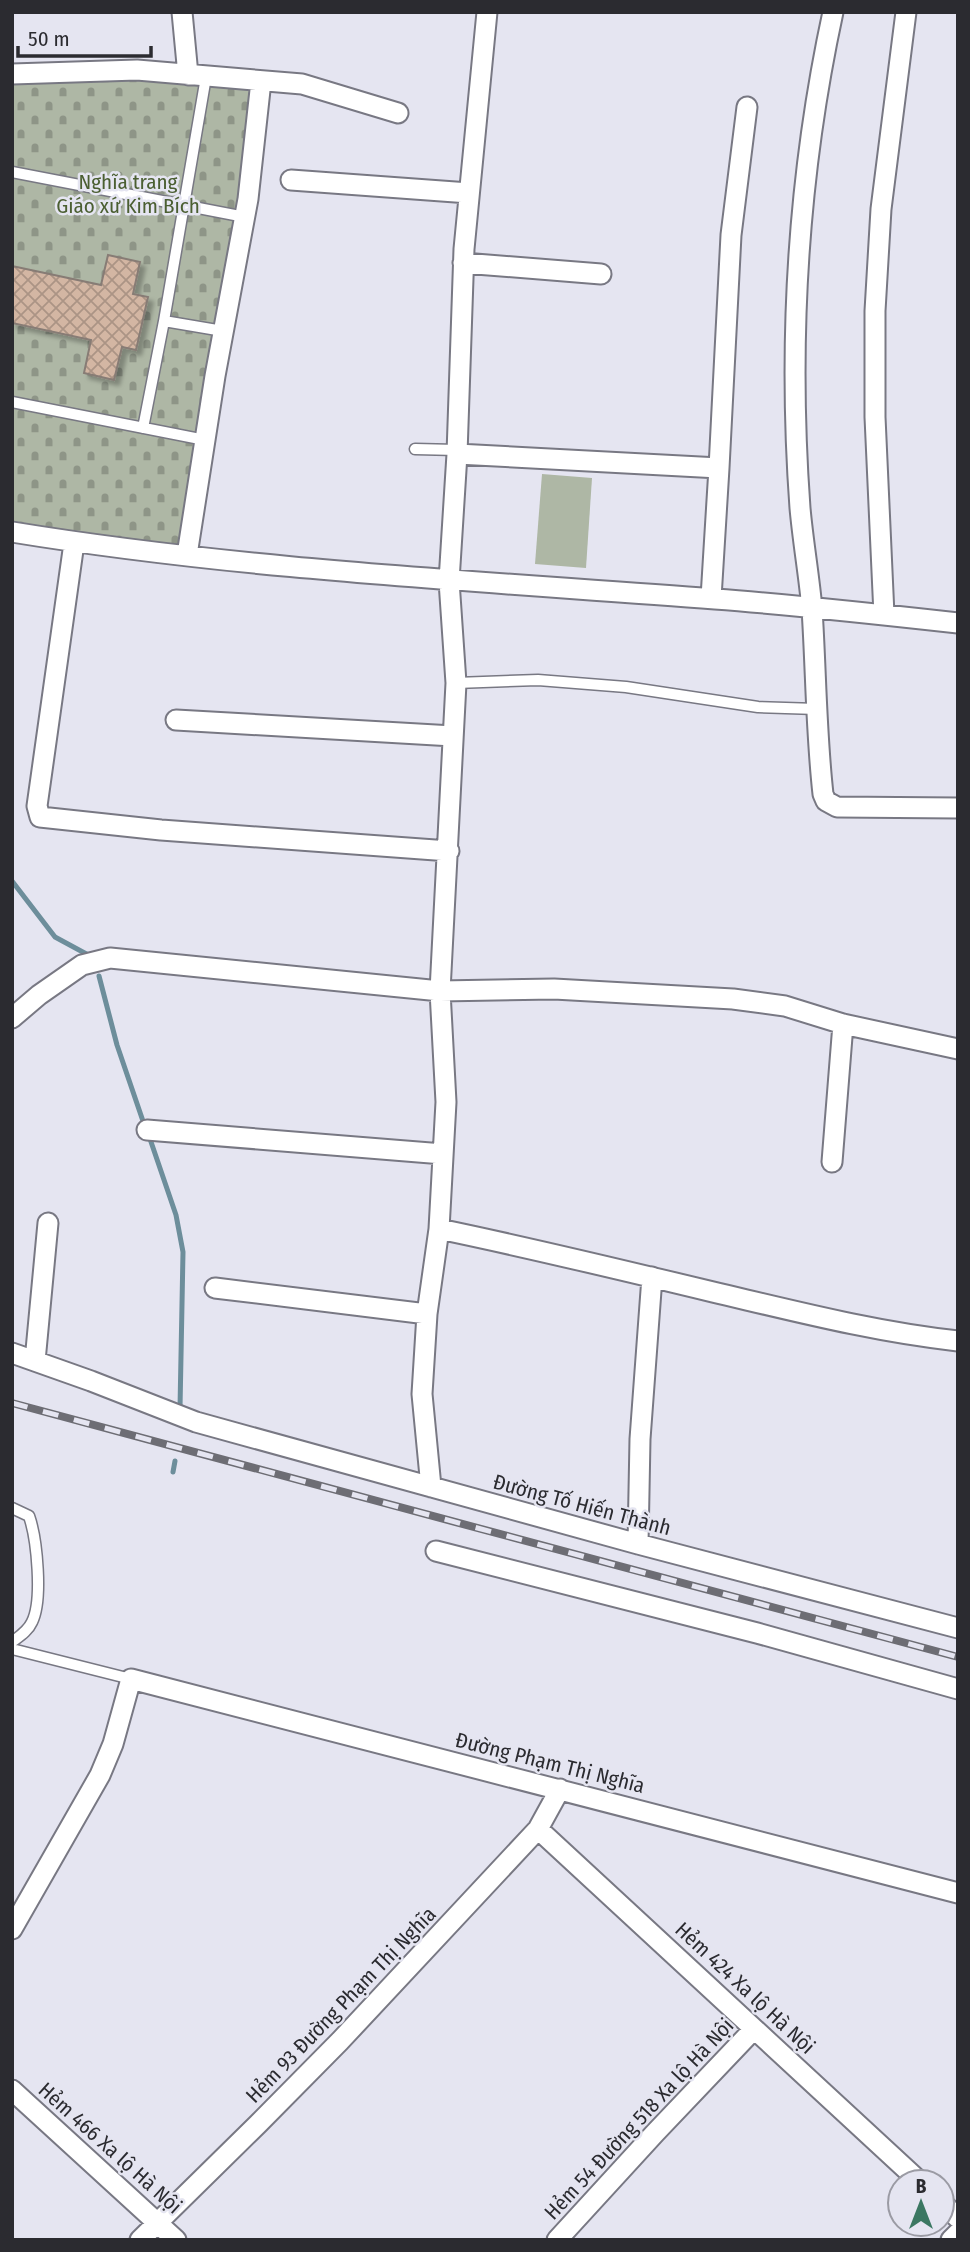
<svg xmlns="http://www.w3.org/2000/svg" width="970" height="2252" font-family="'Fira Sans Condensed',sans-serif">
  <defs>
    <pattern id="cemetery-stones" width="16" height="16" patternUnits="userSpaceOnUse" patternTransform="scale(1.75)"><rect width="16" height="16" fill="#aeb7a5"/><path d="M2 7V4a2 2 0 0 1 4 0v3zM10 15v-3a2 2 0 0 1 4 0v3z" fill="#8e9587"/></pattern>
    <pattern id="building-cross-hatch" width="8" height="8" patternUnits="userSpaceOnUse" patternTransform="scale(1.75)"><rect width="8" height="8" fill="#d3b6a3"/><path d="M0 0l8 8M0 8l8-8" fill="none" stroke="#ab9485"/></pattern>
    <filter id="shadow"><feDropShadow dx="5" dy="5" stdDeviation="2" flood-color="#0004"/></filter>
  </defs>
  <rect width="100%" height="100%" fill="#e5e5f1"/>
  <path fill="url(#cemetery-stones)" d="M 137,77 L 256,87 L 244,200 L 182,548 L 12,526 L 12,81 Z"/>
  <path fill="#aeb7a5" d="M 542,474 L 592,478 L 586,568 L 535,564 Z"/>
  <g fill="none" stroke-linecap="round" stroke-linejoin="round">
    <path stroke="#6d8e9b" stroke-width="5" d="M 12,881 L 55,937 L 92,957
      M 99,976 L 117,1045 L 145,1127
      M 149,1136 L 176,1215 L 183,1252 L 180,1408
      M 173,1472 L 175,1461"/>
  </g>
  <path fill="url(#building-cross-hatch)" stroke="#877c75" stroke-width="2" filter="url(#shadow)" d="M 108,255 L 140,262 L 133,294 L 148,297 L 136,350 L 122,347 L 114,380 L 84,373 L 91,340 L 12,323 L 12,266 L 101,285 Z"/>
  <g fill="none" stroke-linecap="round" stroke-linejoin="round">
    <defs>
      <path id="lane" d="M 206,77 L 164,321 L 223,331
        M 12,172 L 245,217
        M 12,402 L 205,440
        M 143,428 L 164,321
        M 415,449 L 457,450
        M 456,683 L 538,680 L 626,687 L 758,707 L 817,709
        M 12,1508 L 29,1516 C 37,1539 43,1600 32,1622 C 28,1631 20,1636 12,1642
        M 12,1649 L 131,1679"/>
      <path id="street" d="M 182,12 L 188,75
        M 833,12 C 798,174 788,343 800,508 C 803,542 809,575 812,609 C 816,670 816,732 823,794 L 826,801 L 837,807 L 958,808
        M 12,74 L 137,70 L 302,84 L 398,113
        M 291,180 L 469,193
        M 463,263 L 601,274
        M 457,454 L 719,468 L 711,598
        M 719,468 L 731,235 L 747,107
        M 12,532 C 245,570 480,581 715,599 C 796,605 877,614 958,623
        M 74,543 L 37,806 L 40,817 L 161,830 L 449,851
        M 187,555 L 215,376 L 248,199 L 261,81
        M 884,615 L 875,417 L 875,311 L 881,209 L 906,12
        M 176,720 L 453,736
        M 12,1018 L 39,995 L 82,965 L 110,958 L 440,991 L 554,989 L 733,999 L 785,1006 L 843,1024 L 958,1049
        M 147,1130 L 443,1154
        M 832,1162 L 843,1024
        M 439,1229 C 531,1248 622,1270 713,1292 C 794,1311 875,1332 958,1341
        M 215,1288 L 427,1314
        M 12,1353 L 91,1381 L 196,1422 L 638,1544 L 958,1628
        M 35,1361 L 48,1223
        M 431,1487 L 422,1394 L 427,1314 L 439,1229 L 446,1102 L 440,991 L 456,683 L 449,581 L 457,454 L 464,249 L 487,12
        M 638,1544 L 640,1439 L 652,1277
        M 436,1551 L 757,1633 L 958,1689
        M 538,1829 L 920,2182
        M 12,1929 L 100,1775 L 113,1744 L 131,1679 L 958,1893
        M 12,2090 L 176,2240
        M 942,2203 L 958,2218
        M 140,2240 L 258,2124 L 340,2041 L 538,1829 L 560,1789
        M 557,2240 L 655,2133 L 754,2029
        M 951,2240 L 958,2233"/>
    </defs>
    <use href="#lane" stroke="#787883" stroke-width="13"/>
    <use href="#street" stroke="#787883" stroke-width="23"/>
    <use href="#lane" stroke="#fff" stroke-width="10"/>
    <use href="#street" stroke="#fff" stroke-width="19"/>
    <defs>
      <path id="rail" d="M 12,1403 L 958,1657"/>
    </defs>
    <use href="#rail" stroke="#6d6d74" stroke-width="8"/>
    <use href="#rail" stroke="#e5e5f1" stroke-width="5" stroke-dasharray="16" stroke-linecap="butt"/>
  </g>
  <g text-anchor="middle" stroke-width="5" stroke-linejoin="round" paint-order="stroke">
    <g font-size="21" fill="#4b5f32" stroke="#e5e5f1">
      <text x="128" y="189">Nghĩa trang<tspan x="128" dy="24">Giáo xứ Kim Bích</tspan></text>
    </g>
    <g font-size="21" fill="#2b2b30" stroke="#e5e5f1">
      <text transform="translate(582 1505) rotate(15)" y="7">Đường Tố Hiến Thành</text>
      <text transform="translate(550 1763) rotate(14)" y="7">Đường Phạm Thị Nghĩa</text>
      <text transform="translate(745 1988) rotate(43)" y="7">Hẻm 424 Xa lộ Hà Nội</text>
      <text transform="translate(341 2005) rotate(-46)" y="7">Hẻm 93 Đường Phạm Thị Nghĩa</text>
      <text transform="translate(639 2119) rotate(-47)" y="7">Hẻm 54 Đường 518 Xa lộ Hà Nội</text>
      <text transform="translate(110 2148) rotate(42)" y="7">Hẻm 466 Xa lộ Hà Nội</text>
    </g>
  </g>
  <rect width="970" height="2252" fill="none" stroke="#2b2b30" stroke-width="28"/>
  <g transform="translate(921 2203)"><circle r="33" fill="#e5e5f1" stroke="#9b9ba4" stroke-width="2"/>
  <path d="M0-5L12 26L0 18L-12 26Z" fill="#3b7762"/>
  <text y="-10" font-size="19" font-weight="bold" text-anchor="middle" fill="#2b2b30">B</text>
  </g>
  <path d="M18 46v10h133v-10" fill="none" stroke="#2b2b30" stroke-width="3.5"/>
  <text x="28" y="46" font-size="21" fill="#2b2b30" stroke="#e5e5f1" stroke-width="5" paint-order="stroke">50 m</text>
</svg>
